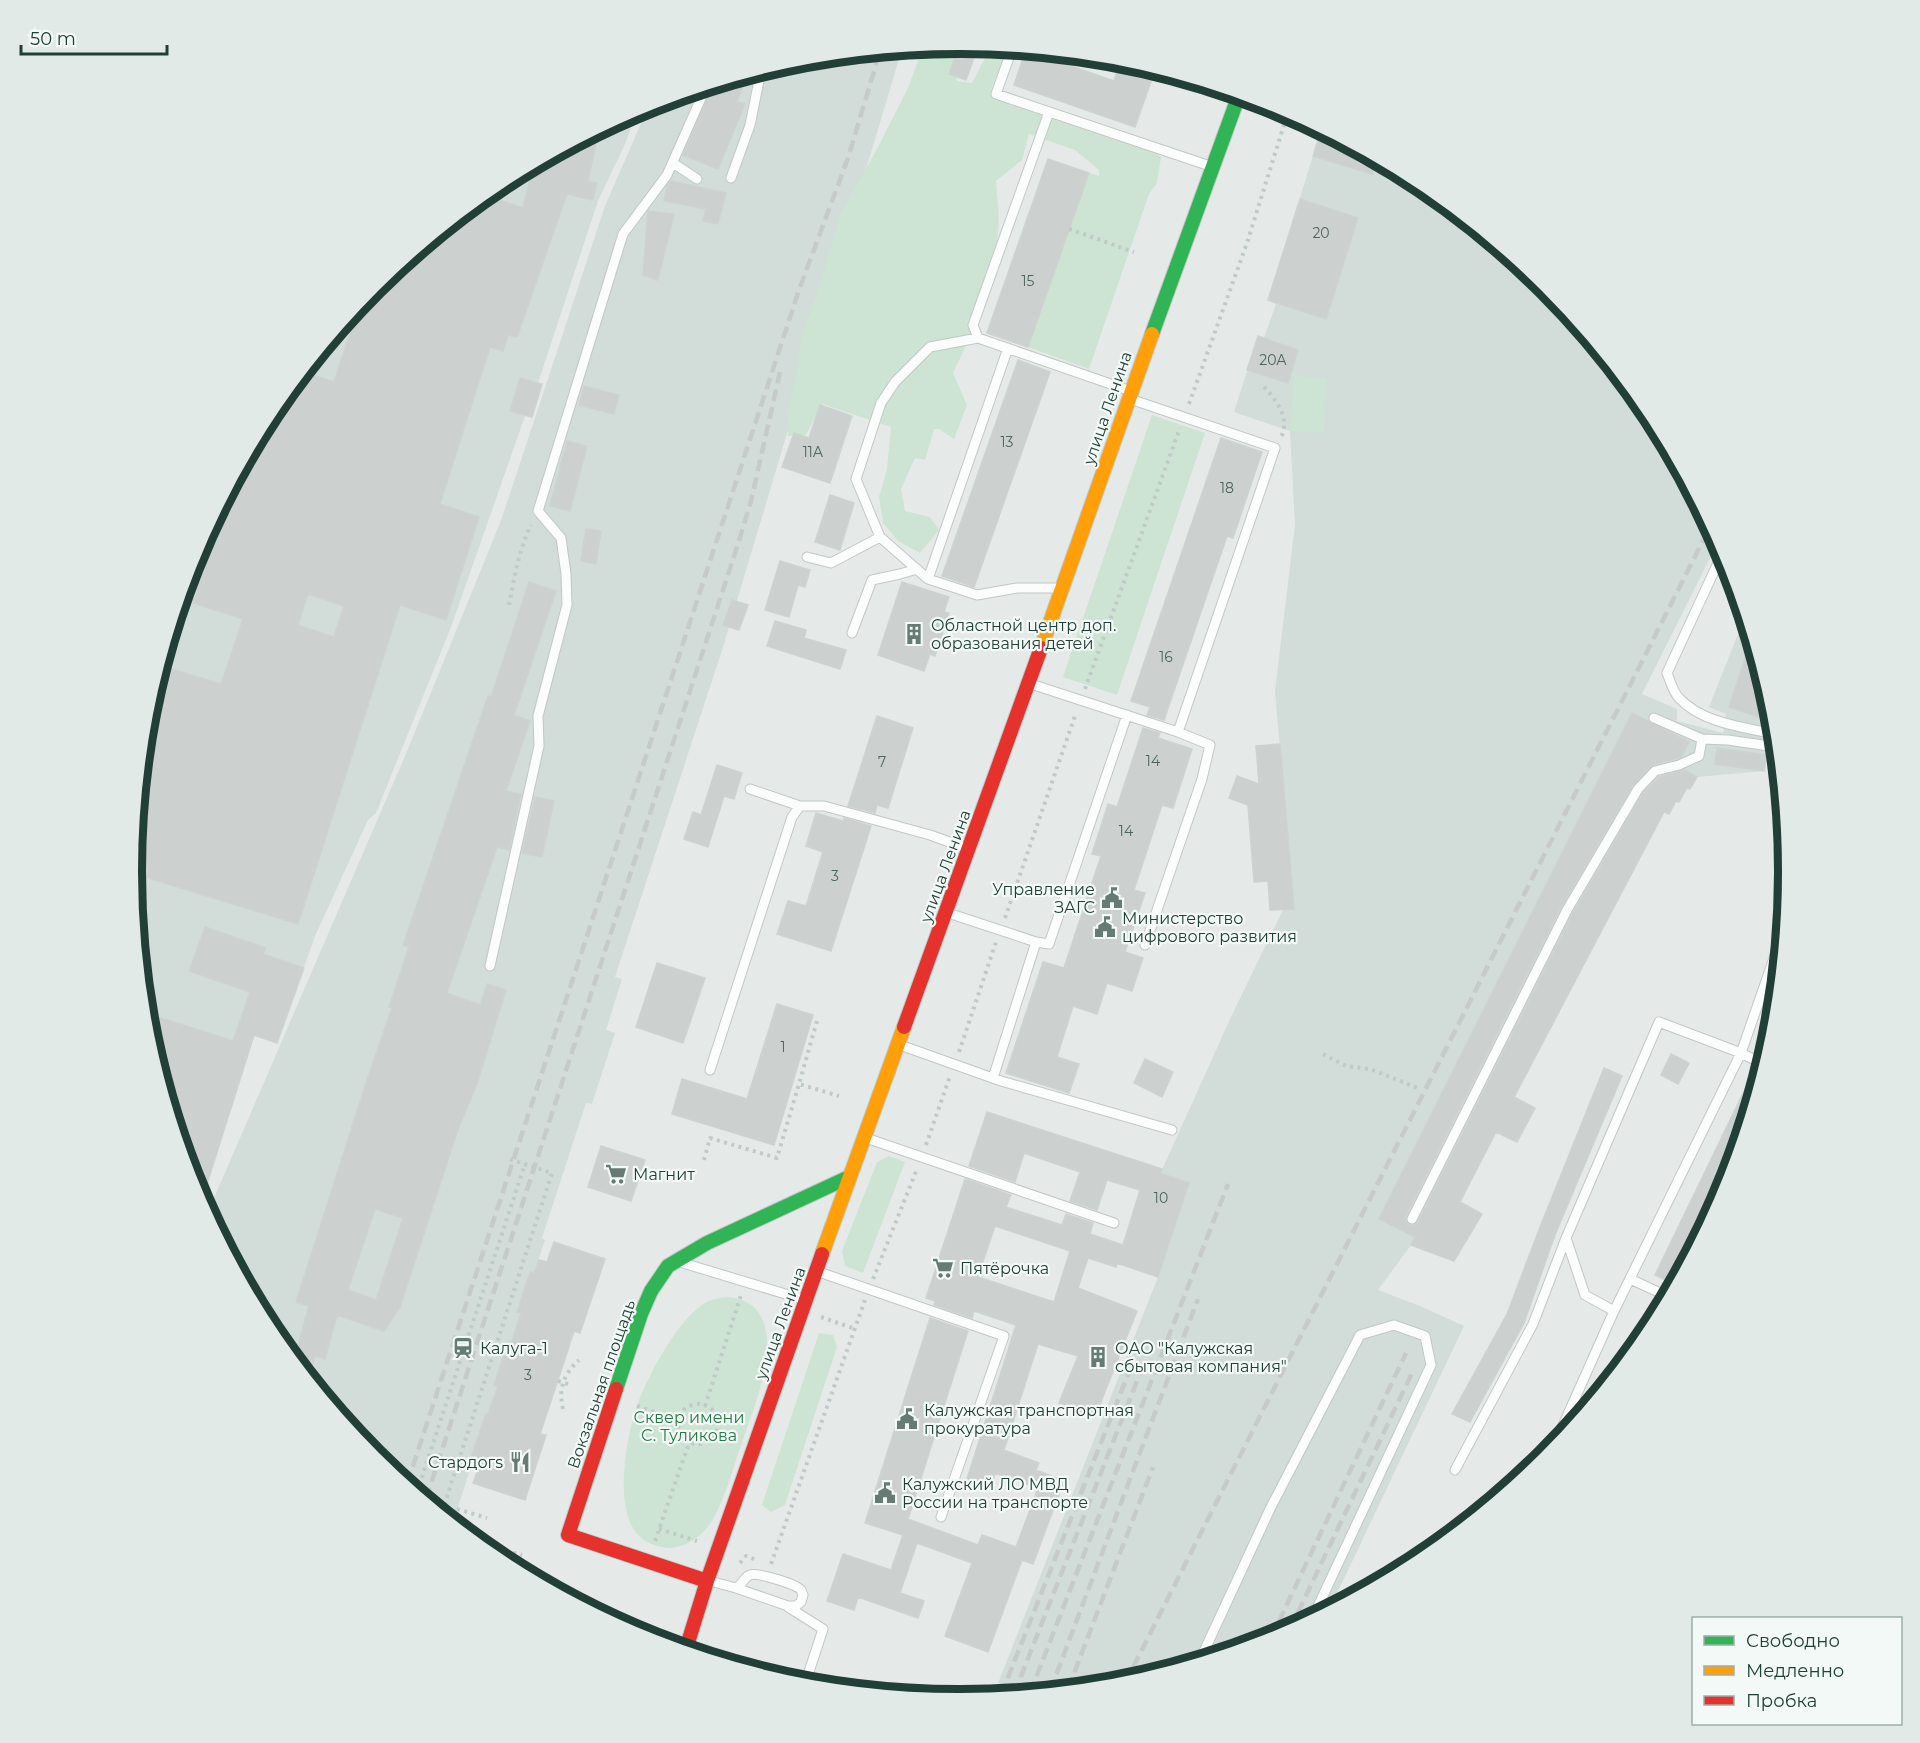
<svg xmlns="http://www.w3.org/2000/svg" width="1920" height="1743" font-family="Montserrat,sans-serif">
  <rect width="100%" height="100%" fill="#e5eae8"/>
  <path fill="#d2dcd8" d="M 902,49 L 724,644 L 615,977 L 622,979 L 606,1030 L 615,1033 L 592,1104 L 586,1103 L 542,1238 L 545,1240 L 534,1273 L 530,1272 L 517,1311 L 521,1313 L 511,1344 L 508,1343 L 494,1384 L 498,1386 L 488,1414 L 485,1414 L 469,1462 L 472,1464 L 453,1522 L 374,1457 L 271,1331 L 208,1212 L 408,749 L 502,518 L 605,206 L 649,105 L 799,59 Z
    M 637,110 L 626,142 L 598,201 L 538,383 L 542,384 L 532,417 L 525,416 L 451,627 L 376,813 L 368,820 L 315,936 L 277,1043 L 254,1036 L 201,1200 L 195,1188 L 148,1033 L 132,871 L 148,710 L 195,554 L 272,411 L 375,286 L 500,183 Z
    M 1321,130 L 1420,183 L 1546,286 L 1649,412 L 1718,542 L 1642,694 L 1677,709 L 1677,721 L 1723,733 L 1726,714 L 1709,707 L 1744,619 L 1772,710 L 1777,755 L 1767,755 L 1764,771 L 1697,777 L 1690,789 L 1687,788 L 1679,802 L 1676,801 L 1664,812 L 1515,1097 L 1535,1108 L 1517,1142 L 1496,1132 L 1460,1201 L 1482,1214 L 1454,1261 L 1411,1245 L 1378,1290 L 1420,1306 L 1464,1326 L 1330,1608 L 1277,1637 L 1121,1684 L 993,1696 L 1158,1277 L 1189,1183 L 1160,1173 L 1162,1170 L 1230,1019 L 1283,910 L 1294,908 L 1275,691 L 1295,525 L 1290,431 L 1234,412 L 1258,337 L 1264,338 L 1276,304 L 1268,300 Z"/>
  <path fill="#cde4d4" d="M 960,44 L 953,52 L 957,81 L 972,83 L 988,52 L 993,47 L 1008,48 L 992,87 L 1016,106 L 1072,120 L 1142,143 L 1161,157 L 1157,183 L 1149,194 L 1089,369 L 1028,347 L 1089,173 L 1099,176 L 1099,170 L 1075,150 L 1029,134 L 1022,160 L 996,181 C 997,198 1000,216 998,232 C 992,281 975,329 953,373 L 967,405 L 954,439 L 939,429 L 934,429 L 925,460 L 915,458 L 901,489 L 905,511 L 930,517 L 939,530 L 920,553 L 898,541 L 883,523 L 879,497 L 887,469 L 891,427 L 822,404 L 806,435 L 788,436 L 788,411 L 797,370 L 801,339 L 819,287 L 841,213 L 878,147 L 908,88 L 923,47 Z
    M 1294,376 L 1327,378 L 1324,433 L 1290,431 Z
    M 1152,415 L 1205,433 L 1117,695 L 1063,677 Z
    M 889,1156 L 905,1162 L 863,1273 L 845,1266 L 842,1251 L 877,1162 Z
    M 728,1297 C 799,1304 754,1407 741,1445 C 733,1468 722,1511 706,1529 C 695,1541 679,1551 662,1547 C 650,1545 639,1539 633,1528 C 615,1498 627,1434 638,1403 C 649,1374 676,1323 702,1305 C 710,1299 718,1298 728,1297 Z
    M 819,1333 L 833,1335 L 837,1347 L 785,1505 L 771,1512 L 762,1505 Z"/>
  <path fill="#ccd1cf" stroke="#cdd3d1" stroke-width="1.5" fill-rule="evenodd" d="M 958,49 L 975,55 L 966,80 L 949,74 Z
    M 1026,50 L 1114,81 L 1121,59 L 1155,70 L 1135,127 L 1014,85 Z
    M 748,75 L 737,101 L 745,104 L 718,169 L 683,155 L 712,85 Z
    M 599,130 L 588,181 L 597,183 L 593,200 L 567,194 L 517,337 L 508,335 L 503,351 L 490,347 L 440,504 L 479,517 L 446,620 L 400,605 L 298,924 L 132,873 L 148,710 L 161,666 L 221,684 L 243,619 L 193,603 L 222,515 L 217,513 L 272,411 L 304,372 L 334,382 L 360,303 L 375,286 L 485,195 L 523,208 L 533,165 ZM 308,594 L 344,606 L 334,637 L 298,625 Z
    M 1321,130 L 1376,160 L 1372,174 L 1313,156 Z
    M 1048,159 L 1089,173 L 1028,347 L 987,333 Z
    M 671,181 L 726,193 L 718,224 L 703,221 L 706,209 L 664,201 L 667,186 Z
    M 1300,199 L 1358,218 L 1326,319 L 1268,300 Z
    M 648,211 L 674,214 L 658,280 L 643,275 Z
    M 1258,336 L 1298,350 L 1288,383 L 1247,370 Z
    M 1018,360 L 1050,372 L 974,587 L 942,576 Z
    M 520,378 L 542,384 L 532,417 L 510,411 Z
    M 584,386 L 619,395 L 614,414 L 579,405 Z
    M 820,405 L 852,416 L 830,483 L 782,467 L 794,433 L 809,438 Z
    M 1221,438 L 1262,452 L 1233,538 L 1227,536 L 1164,720 L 1147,715 L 1150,707 L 1131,701 Z
    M 567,441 L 587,446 L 570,511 L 550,506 Z
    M 830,495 L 854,503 L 840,550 L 815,542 Z
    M 586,529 L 601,531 L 596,564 L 581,561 Z
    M 780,561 L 810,570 L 805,587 L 798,585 L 789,617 L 765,610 Z
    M 529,582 L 556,591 L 514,715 L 530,721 L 506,791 L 521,794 L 509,850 L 497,847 L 447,993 L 480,1005 L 487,984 L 506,990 L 477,1084 L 458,1129 L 400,1307 L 384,1331 L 337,1315 L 325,1359 L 315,1356 L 309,1377 L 294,1359 L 309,1306 L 296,1302 L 367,1080 L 392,1008 L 389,1007 L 409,947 L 403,945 L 488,696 L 491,697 ZM 375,1209 L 403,1218 L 376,1300 L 348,1290 Z
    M 902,582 L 949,597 L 944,612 L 949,613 L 935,656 L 930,654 L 924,671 L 878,655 Z
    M 732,600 L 748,605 L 739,630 L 723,625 Z
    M 775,621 L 806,630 L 804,638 L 846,650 L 840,669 L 767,646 Z
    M 1751,641 L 1772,710 L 1773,722 L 1729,707 Z
    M 1632,713 L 1689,742 L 1681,757 L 1653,765 L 1633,785 L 1561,907 L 1406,1216 L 1405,1220 L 1408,1225 L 1413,1226 L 1418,1222 L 1573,913 L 1643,793 L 1659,777 L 1685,770 L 1697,777 L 1690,789 L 1687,788 L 1679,802 L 1676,801 L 1669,814 L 1664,812 L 1514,1097 L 1535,1108 L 1517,1142 L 1496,1132 L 1460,1202 L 1482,1214 L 1454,1261 L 1411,1245 L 1415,1237 L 1379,1219 Z
    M 877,716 L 913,728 L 888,808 L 877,805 L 875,813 L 848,806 Z
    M 1143,728 L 1160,733 L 1158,738 L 1192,749 L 1173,808 L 1162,805 L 1134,890 L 1145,893 L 1125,952 L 1143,958 L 1132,991 L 1107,983 L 1097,1014 L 1073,1006 L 1057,1057 L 1079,1064 L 1069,1093 L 1006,1073 L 1043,962 L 1064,968 L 1101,856 L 1092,854 L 1108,804 L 1117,807 Z
    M 1280,744 L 1294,909 L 1270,910 L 1268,881 L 1254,882 L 1248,805 L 1229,798 L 1237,776 L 1259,784 L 1256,746 Z
    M 1717,748 L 1767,755 L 1764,771 L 1715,764 Z
    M 717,765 L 742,773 L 734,799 L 724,796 L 708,847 L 684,839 L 693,812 L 701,815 Z
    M 535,797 L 554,801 L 542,857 L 522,853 Z
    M 816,813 L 843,821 L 844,818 L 871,826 L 831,951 L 777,934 L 788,901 L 806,906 L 823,852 L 806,846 Z
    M 205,927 L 266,948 L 263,954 L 304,968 L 277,1043 L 254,1035 L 202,1200 L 195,1188 L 148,1033 L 146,1013 L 233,1041 L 250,992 L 189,971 Z
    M 657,963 L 705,978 L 683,1043 L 636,1027 Z
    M 777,1004 L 813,1015 L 774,1145 L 672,1114 L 682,1079 L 747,1099 Z
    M 1671,1054 L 1689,1063 L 1678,1084 L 1661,1075 Z
    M 1145,1059 L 1173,1072 L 1162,1097 L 1134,1083 Z
    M 1604,1068 L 1622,1076 L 1555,1235 L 1524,1323 L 1470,1422 L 1452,1414 L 1507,1314 L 1540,1227 Z
    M 1747,1085 L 1755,1089 L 1725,1189 L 1674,1284 L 1655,1275 Z
    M 987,1112 L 1162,1169 L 1160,1173 L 1189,1183 L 1158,1277 L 1117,1263 L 1116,1267 L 1088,1258 L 1078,1288 L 1137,1311 L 1095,1417 L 1059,1403 L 1078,1356 L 1038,1344 L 1004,1450 L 1039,1463 L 1036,1470 L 1064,1481 L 1033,1564 L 1022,1560 L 988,1652 L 945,1636 L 972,1563 L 917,1543 L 900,1593 L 924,1601 L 918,1618 L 858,1597 L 854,1610 L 827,1601 L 843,1554 L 891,1570 L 903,1535 L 865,1523 L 930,1318 L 968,1331 L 908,1519 L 978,1545 L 982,1535 L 1016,1547 L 1038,1488 L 995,1473 L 990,1490 L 966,1482 L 1016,1325 L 974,1311 L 972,1318 L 934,1305 L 935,1301 L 926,1298 L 965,1179 L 1011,1195 L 1006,1207 L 1062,1225 L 1066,1214 L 1093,1223 L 1090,1234 L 1123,1245 L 1140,1190 L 1107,1180 L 1097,1210 L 1070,1201 L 1080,1172 L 1024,1153 L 1015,1182 L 969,1166 ZM 995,1226 L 1070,1251 L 1054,1302 L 978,1277 Z
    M 601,1146 L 645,1160 L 631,1201 L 588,1187 Z
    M 554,1242 L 605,1259 L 580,1333 L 574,1331 L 565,1359 L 540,1434 L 546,1435 L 525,1500 L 473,1483 L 479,1466 L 469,1463 L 486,1413 L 488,1414 L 498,1386 L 494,1385 L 508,1342 L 511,1344 L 521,1313 L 517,1312 L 530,1272 L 534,1273 L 539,1260 L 547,1262 Z"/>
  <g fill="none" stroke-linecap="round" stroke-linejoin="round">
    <defs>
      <path id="lane" d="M 1012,49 L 996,94 L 1210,166
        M 673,163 L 697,179
        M 731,178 L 750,125 L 761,71
        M 978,338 L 973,325 L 1049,112
        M 1008,348 L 928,579 L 880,537 L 856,479 L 881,403 L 895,382 L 930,347 L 978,338 L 1128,390
        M 1723,552 L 1667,673 C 1670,680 1673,692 1679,698 C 1702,723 1743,727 1774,734
        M 807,557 L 831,563 L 880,537
        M 928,579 L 977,595 L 1017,588 L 1060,588
        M 852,633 L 872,580 L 900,574 L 917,569
        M 1031,684 L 1178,732 L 1275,448 L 1130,399
        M 1654,718 L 1702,739 L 1728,740 L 1776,747
        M 750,789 L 800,806
        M 948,913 L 1036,942 L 1049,944 L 1127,715
        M 1145,945 L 1202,779 L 1210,745 L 1178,732
        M 490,966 L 539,746 L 538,716 L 567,605 L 566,574 L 561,538 L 538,511 L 623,234 L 667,175 L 706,87
        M 900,1045 L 1001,1081 L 1172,1130
        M 710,1070 L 792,817 L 800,806 L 824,806 L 930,835 L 966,848
        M 993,1078 L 1036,942
        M 866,1138 L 1114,1223
        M 1412,1219 L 1567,910 L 1638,789 L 1655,771 L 1679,765 L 1699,756 L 1702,739
        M 683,1263 L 802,1299
        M 819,1272 L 1004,1336 L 941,1517
        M 1630,1279 L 1667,1296
        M 1614,1311 L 1585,1295 L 1566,1238 L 1659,1022 L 1741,1053 L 1763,1064
        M 1552,1450 L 1614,1311 L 1741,1053 L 1781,938
        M 1455,1470 L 1533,1324 L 1566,1238
        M 710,1581 L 736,1588 L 788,1606 L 796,1606 L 801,1602 L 803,1595 C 801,1590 802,1590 797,1587 C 790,1583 757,1572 750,1575 C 744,1577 743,1584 736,1588
        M 788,1607 L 823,1629 L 805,1684
        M 635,1632 L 636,1629
        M 1200,1660 L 1270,1509 L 1360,1335 L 1394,1325 L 1425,1336 L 1431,1365 L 1313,1617"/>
      <path id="fast" d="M 1152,334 L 1239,95
        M 616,1389 L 641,1314 L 651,1291 L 668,1266 L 707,1243 L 849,1177"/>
      <path id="slow" d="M 1041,648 L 1152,334
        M 822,1254 L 904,1027"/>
      <path id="jam" d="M 904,1027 L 1041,648
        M 616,1389 L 568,1535 L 707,1581
        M 686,1649 L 707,1581 L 822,1254"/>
    </defs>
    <use href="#lane" stroke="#c2c7c5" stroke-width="11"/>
    <use href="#fast" stroke="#c0c8c5" stroke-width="16"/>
    <use href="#slow" stroke="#c0c8c5" stroke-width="16"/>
    <use href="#jam" stroke="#c0c8c5" stroke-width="16"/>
    <path stroke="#c0cac6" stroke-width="4" stroke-dasharray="3 4.5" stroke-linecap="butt" d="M 1069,229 L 1134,252
      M 1264,387 C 1276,399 1291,420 1281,437
      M 1189,404 L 1247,243 L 1288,112
      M 509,605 C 514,578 519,550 531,525
      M 1085,689 L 1180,428
      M 1005,918 L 1076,713
      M 817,1021 L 799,1084 L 839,1096
      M 959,1052 L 996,942
      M 1323,1054 L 1346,1066 L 1370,1069 L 1418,1088
      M 926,1145 L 950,1076
      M 704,1160 L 710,1138 L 777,1158 L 799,1084
      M 873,1279 L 917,1169
      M 821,1317 L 855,1329
      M 558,1381 L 571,1385
      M678 1424a20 20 0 1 1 40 0a20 20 0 1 1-40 0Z
      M 637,1406 L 678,1420
      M 705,1406 L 741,1295
      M 563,1409 C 558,1388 564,1374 579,1360
      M 417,1492 L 525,1164
      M 457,1509 L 487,1518
      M 442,1512 L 552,1173 L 509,1159
      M 659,1529 L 697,1541
      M 655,1541 L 689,1443
      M 740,1563 L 746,1556 L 756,1560
      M 507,1564 L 511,1552 L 522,1555
      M 771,1564 L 865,1300"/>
    <use href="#lane" stroke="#fbfcfc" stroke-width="9"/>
    <use href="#fast" stroke="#30b455" stroke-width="14"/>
    <use href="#slow" stroke="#ff9f0a" stroke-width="14"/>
    <use href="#jam" stroke="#e5322d" stroke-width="14"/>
    <path stroke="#c6cbca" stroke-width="4.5" stroke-dasharray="12 6" stroke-linecap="butt" d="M 407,1484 L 799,290 L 848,158 L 880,51
      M 426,1499 L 739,541 L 751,501 L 780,372
      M 1290,1629 L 1413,1371
      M 1271,1638 L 1406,1353
      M 1125,1683 L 1710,527
      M 1068,1689 L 1153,1467
      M 1050,1691 L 1198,1299
      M 1030,1693 L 1228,1184
      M 1014,1694 L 1139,1376
      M 1001,1695 L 1129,1372"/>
  </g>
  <defs>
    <symbol id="building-bare" viewBox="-9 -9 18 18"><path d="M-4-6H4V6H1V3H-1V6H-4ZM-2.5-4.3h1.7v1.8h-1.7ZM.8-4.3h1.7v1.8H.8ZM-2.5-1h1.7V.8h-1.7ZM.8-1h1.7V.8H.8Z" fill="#667b74" stroke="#f3f9f6" stroke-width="2.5" paint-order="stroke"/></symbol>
    <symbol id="civic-bare" viewBox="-9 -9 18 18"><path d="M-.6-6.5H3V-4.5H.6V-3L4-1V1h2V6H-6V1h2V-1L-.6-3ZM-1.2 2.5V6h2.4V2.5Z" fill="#667b74" stroke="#f3f9f6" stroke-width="2.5" paint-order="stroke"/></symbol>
    <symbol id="supermarket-bare" viewBox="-9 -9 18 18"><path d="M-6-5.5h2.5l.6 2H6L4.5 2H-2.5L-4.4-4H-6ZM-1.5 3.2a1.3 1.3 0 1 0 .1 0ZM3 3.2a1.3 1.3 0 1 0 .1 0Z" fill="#667b74" stroke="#f3f9f6" stroke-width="2.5" paint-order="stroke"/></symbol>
    <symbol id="station-bare" viewBox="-9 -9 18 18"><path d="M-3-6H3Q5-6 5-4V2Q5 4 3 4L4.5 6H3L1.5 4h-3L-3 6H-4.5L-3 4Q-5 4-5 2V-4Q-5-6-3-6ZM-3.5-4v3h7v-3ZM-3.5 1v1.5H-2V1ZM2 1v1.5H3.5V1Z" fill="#667b74" stroke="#f3f9f6" stroke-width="2.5" paint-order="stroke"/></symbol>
    <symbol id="restaurant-bare" viewBox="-9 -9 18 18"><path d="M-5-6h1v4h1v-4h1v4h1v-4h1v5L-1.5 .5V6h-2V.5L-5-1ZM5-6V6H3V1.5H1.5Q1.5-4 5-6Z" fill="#667b74" stroke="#f3f9f6" stroke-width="2.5" paint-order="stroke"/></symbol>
  </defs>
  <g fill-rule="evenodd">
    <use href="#building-bare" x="899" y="619" width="30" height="30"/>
    <use href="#civic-bare" x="1097" y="883" width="30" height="30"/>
    <use href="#civic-bare" x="1090" y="912" width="30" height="30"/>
    <use href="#supermarket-bare" x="601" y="1159" width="30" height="30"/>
    <use href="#supermarket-bare" x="928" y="1253" width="30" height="30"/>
    <use href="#station-bare" x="448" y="1333" width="30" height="30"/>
    <use href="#building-bare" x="1083" y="1342" width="30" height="30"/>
    <use href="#civic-bare" x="892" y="1404" width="30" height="30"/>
    <use href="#restaurant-bare" x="505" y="1447" width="30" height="30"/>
    <use href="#civic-bare" x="870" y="1478" width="30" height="30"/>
  </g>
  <g text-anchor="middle" stroke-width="4.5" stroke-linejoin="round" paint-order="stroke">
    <g font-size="14" fill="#4c645d">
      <text x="1321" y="238">20</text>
      <text x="1028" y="286">15</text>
      <text x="1273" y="365">20А</text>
      <text x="1007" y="447">13</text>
      <text x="813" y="457">11А</text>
      <text x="1227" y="493">18</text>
      <text x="1166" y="662">16</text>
      <text x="1153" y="766">14</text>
      <text x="882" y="767">7</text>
      <text x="1126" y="836">14</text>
      <text x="835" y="881">3</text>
      <text x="783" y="1052">1</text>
      <text x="1161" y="1203">10</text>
      <text x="528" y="1380">3</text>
    </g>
    <g font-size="16" fill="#213f36" stroke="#f3f9f6">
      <text transform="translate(1107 408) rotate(-71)" y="6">улица Ленина</text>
      <text transform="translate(945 866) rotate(-70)" y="6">улица Ленина</text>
      <text transform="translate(780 1323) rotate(-70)" y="6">улица Ленина</text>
      <text transform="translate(601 1384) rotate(-71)" y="6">Вокзальная площадь</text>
    </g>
    <g font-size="16" fill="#213f36" stroke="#f3f9f6" text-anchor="start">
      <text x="931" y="631">Областной центр доп.<tspan x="931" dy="18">образования детей</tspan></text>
      <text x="1095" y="895" text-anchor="end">Управление<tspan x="1095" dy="18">ЗАГС</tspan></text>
      <text x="1122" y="924">Министерство<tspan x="1122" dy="18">цифрового развития</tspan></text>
      <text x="633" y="1180">Магнит</text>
      <text x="960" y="1274">Пятёрочка</text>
      <text x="480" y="1354">Калуга-1</text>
      <text x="1115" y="1354">ОАО "Калужская<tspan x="1115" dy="18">сбытовая компания"</tspan></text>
      <text x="924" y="1416">Калужская транспортная<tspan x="924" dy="18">прокуратура</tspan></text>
      <text x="503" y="1468" text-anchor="end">Стардогs</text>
      <text x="902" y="1490">Калужский ЛО МВД<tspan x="902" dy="18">России на транспорте</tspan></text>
    </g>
    <g font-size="16" fill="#287846" stroke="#f3f9f6">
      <text x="689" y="1423">Сквер имени<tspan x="689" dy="18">С. Туликова</tspan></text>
    </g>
  </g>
  <path d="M0 0H1920V1743H0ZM959 54H961A817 817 0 0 1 1778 871V872A817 817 0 0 1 961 1689H959A817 817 0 0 1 142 872V871A817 817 0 0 1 959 54Z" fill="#e2eae7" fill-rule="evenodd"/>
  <path fill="none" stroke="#213f36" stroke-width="8" d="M959 54H961A817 817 0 0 1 1778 871V872A817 817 0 0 1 961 1689H959A817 817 0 0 1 142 872V871A817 817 0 0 1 959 54Z"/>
  <rect x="1692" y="1617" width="210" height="108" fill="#f3f9f6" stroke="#9fafa9" stroke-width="1.5"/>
  <rect x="1704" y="1636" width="30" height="9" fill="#30b455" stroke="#9fafa9" stroke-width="1.5"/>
  <text x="1746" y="1647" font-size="18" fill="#213f36">Свободно</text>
  <rect x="1704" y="1666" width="30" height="9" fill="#ff9f0a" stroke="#9fafa9" stroke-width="1.5"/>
  <text x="1746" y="1677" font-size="18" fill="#213f36">Медленно</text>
  <rect x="1704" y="1696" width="30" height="9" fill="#e5322d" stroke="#9fafa9" stroke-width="1.5"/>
  <text x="1746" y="1707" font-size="18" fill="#213f36">Пробка</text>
  <path d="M21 45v9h146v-9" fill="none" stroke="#213f36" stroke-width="3"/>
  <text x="30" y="45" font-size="18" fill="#213f36" stroke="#f3f9f6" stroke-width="4.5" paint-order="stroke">50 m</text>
</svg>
